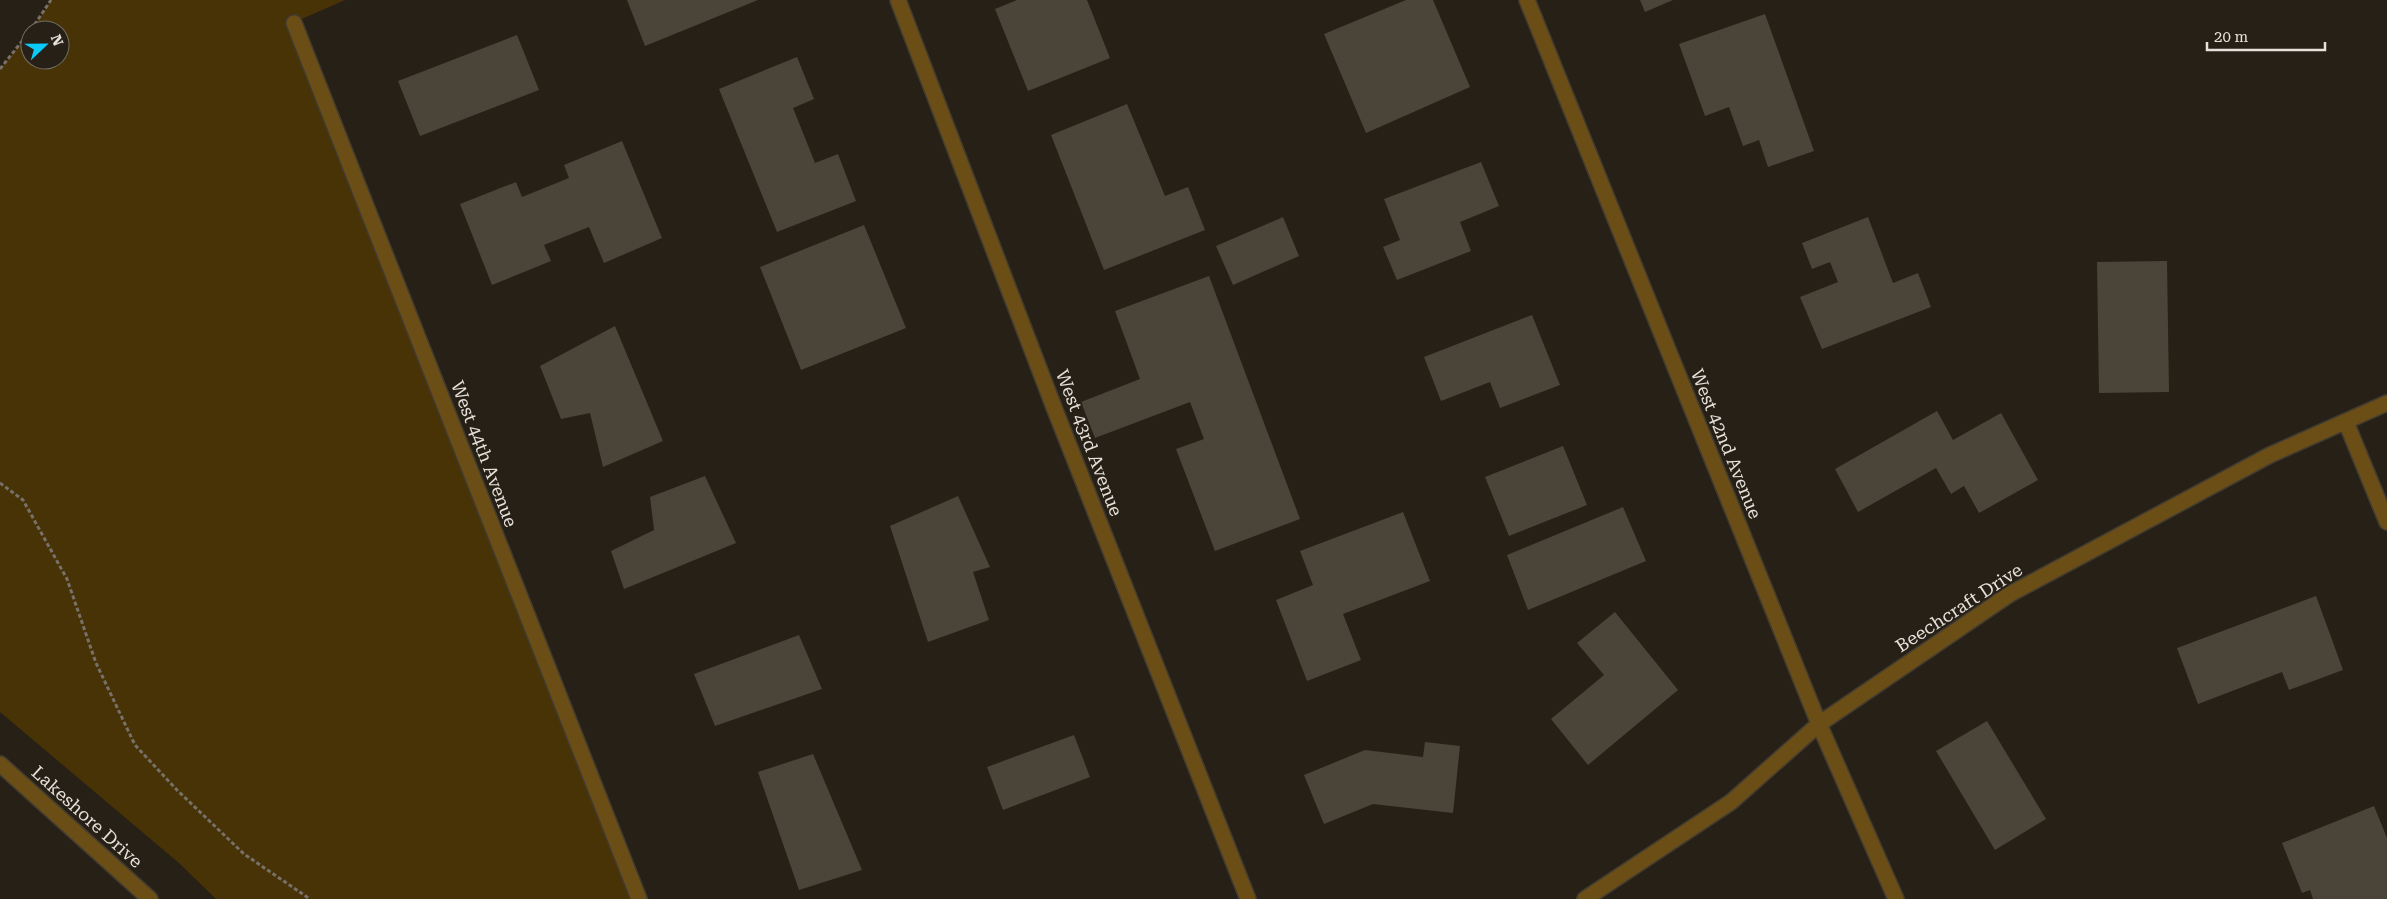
<svg xmlns="http://www.w3.org/2000/svg" width="2387" height="899" font-family="'Roboto Serif',serif">
  <rect width="100%" height="100%" fill="#272016"/>
  <path fill="#483307" d="M 51,0 L 345,0 L 295,22 L 639,899 L 216,899 L 179,863 L 0,712 L 0,69 L 30,31 L 30,60 L 60,60 L 60,30 L 31,30 Z"/>
  <path fill="#4b4439" d="M 627,0 L 758,0 L 645,46 Z
    M 1017,0 L 1087,0 L 1110,58 L 1028,91 L 995,9 Z
    M 1406,0 L 1433,0 L 1470,87 L 1366,133 L 1324,34 Z
    M 1640,0 L 1673,0 L 1645,12 Z
    M 1765,14 L 1814,151 L 1768,167 L 1759,140 L 1743,146 L 1729,107 L 1705,116 L 1679,44 Z
    M 517,35 L 539,90 L 420,136 L 398,81 Z
    M 797,57 L 814,99 L 793,108 L 815,163 L 838,154 L 856,201 L 777,232 L 719,89 Z
    M 1127,104 L 1165,196 L 1188,187 L 1205,230 L 1104,270 L 1051,135 Z
    M 622,141 L 662,238 L 604,263 L 589,227 L 544,245 L 551,261 L 492,285 L 460,204 L 516,182 L 522,197 L 569,178 L 564,165 Z
    M 1481,162 L 1499,206 L 1460,222 L 1471,251 L 1397,280 L 1383,247 L 1400,240 L 1384,199 Z
    M 1283,217 L 1299,256 L 1233,285 L 1216,246 Z
    M 1868,217 L 1893,283 L 1918,273 L 1931,307 L 1822,349 L 1800,297 L 1838,282 L 1830,262 L 1812,269 L 1802,243 Z
    M 864,225 L 906,328 L 801,370 L 760,267 Z
    M 2167,261 L 2169,392 L 2099,393 L 2097,262 Z
    M 1209,276 L 1300,519 L 1215,551 L 1176,449 L 1204,439 L 1190,402 L 1095,438 L 1081,402 L 1140,379 L 1115,311 Z
    M 1532,315 L 1560,385 L 1500,408 L 1490,382 L 1441,401 L 1424,357 Z
    M 615,326 L 663,441 L 603,467 L 590,413 L 561,419 L 540,366 Z
    M 1937,411 L 1953,440 L 2001,413 L 2038,480 L 1979,513 L 1964,486 L 1951,494 L 1936,468 L 1858,512 L 1835,469 Z
    M 1563,446 L 1587,505 L 1509,536 L 1485,477 Z
    M 705,476 L 736,543 L 624,589 L 611,551 L 654,530 L 650,497 Z
    M 958,496 L 990,567 L 973,572 L 989,620 L 928,642 L 890,526 Z
    M 1623,507 L 1646,561 L 1528,610 L 1507,555 Z
    M 1403,512 L 1430,581 L 1343,614 L 1361,660 L 1307,681 L 1276,600 L 1313,585 L 1300,551 Z
    M 2316,596 L 2343,670 L 2289,690 L 2282,672 L 2198,704 L 2177,648 Z
    M 1615,612 L 1678,690 L 1588,765 L 1551,719 L 1604,675 L 1577,643 Z
    M 799,635 L 822,689 L 715,726 L 694,674 Z
    M 1987,721 L 2046,819 L 1995,850 L 1936,751 Z
    M 1074,735 L 1090,777 L 1003,810 L 987,767 Z
    M 1425,742 L 1460,746 L 1453,813 L 1373,804 L 1324,824 L 1304,775 L 1365,750 L 1423,757 Z
    M 813,754 L 862,870 L 799,890 L 758,772 Z
    M 2374,806 L 2387,838 L 2387,899 L 2313,899 L 2310,890 L 2302,893 L 2282,843 Z"/>
  <g fill="none" stroke-linecap="round" stroke-linejoin="round">
    <defs>
      <path id="street" d="M 898,0 L 1055,410 L 1248,899
        M 1527,0 L 1819,724 L 1896,899
        M 294,23 L 639,899
        M 2346,422 L 2387,522
        M 0,764 L 150,899
        M 1585,899 L 1731,802 L 1819,724 L 2010,594 L 2270,455 L 2387,403"/>
    </defs>
    <use href="#street" stroke="#423b32" stroke-width="18"/>
    <path stroke="#777169" stroke-width="3" stroke-dasharray="4 2.5" stroke-linecap="butt" d="M 31,30 L 51,0
      M 0,69 L 30,31
      M 0,483 L 23,500 L 67,579 L 96,663 L 135,745 L 177,790 L 244,854 L 310,899"/>
    <use href="#street" stroke="#6a4e15" stroke-width="15"/>
  </g>
  <g text-anchor="middle" stroke-width="4" stroke-linejoin="round" paint-order="stroke">
    <g font-size="18" fill="#e6e2db" stroke="#272016">
      <text transform="translate(1089 443) rotate(69)" y="6">West 43rd Avenue</text>
      <text transform="translate(1726 444) rotate(68)" y="6">West 42nd Avenue</text>
      <text transform="translate(484 454) rotate(69)" y="6">West 44th Avenue</text>
      <text transform="translate(1959 608) rotate(-33)" y="6">Beechcraft Drive</text>
      <text transform="translate(87 817) rotate(42)" y="6">Lakeshore Drive</text>
    </g>
  </g>
  <g transform="translate(45 45) rotate(68)"><circle r="24" fill="#272016" stroke="#736e65"/>
  <path d="M0-4L9 19L0 12L-9 19Z" fill="#0bcafa"/>
  <text y="-8" font-size="14" font-weight="bold" text-anchor="middle" fill="#e6e2db">N</text>
  </g>
  <path d="M2207 42v8h118v-8" fill="none" stroke="#e6e2db" stroke-width="2.5"/>
  <text x="2214" y="42" font-size="15" fill="#e6e2db" stroke="#272016" stroke-width="4" paint-order="stroke">20 m</text>
</svg>
